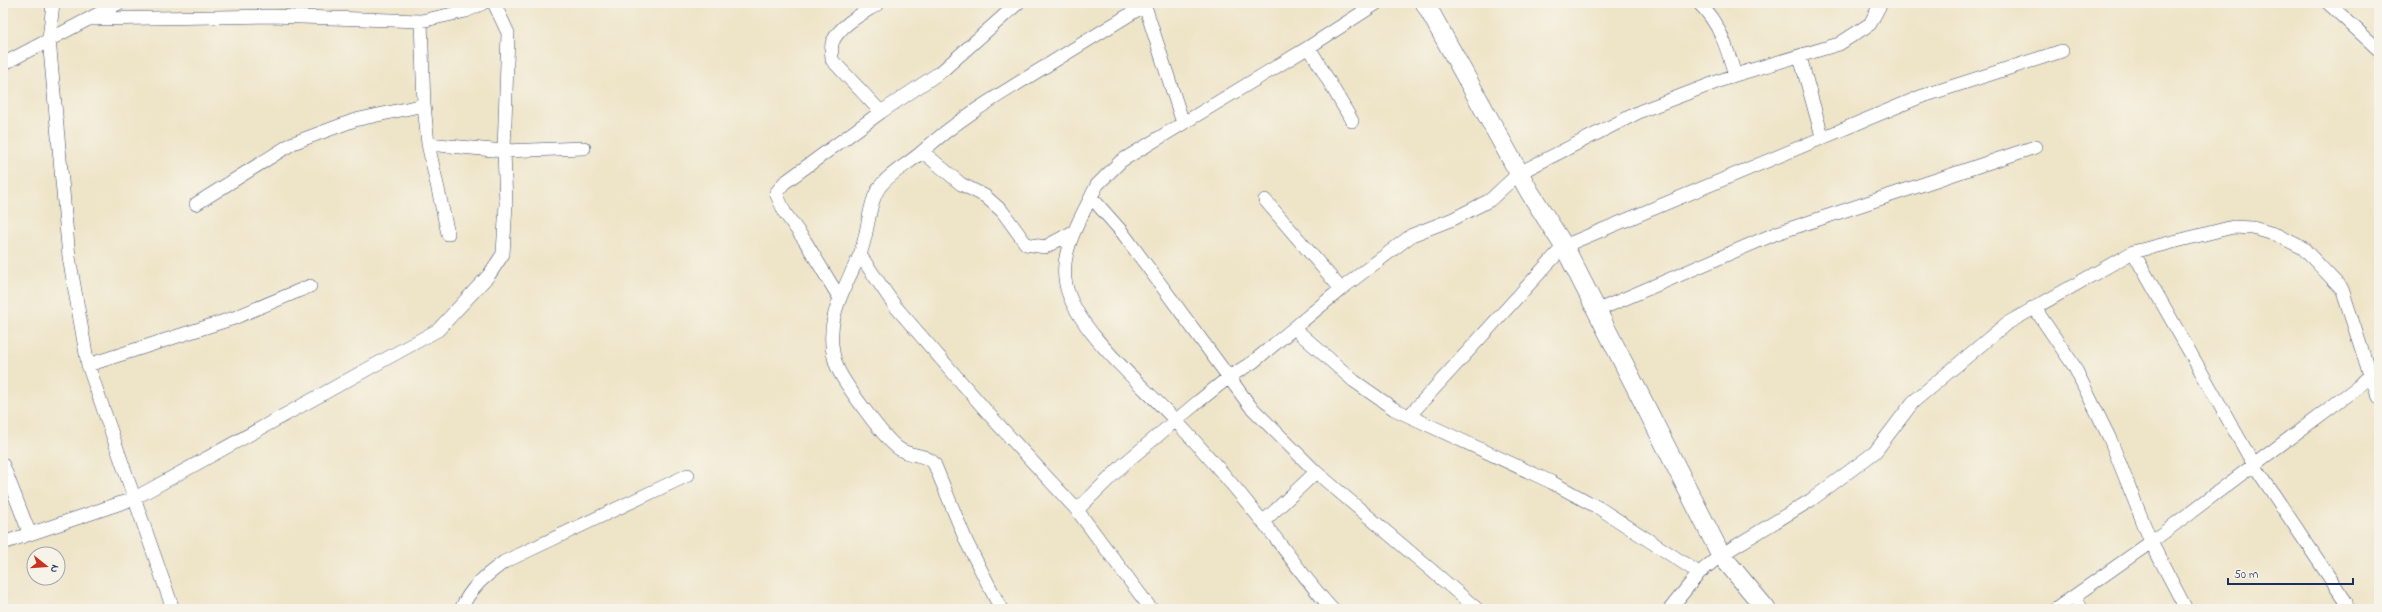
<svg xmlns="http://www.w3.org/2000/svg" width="2382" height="612" font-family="'Indie Flower',sans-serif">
  <rect width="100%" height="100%" fill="#f7f3e8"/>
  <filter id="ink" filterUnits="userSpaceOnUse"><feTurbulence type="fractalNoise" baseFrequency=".025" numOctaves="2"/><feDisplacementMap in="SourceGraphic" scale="8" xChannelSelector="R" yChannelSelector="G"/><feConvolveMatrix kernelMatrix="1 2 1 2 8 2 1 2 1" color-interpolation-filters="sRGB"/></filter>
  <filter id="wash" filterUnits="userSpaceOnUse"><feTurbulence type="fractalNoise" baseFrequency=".012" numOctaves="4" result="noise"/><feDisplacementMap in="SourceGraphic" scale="16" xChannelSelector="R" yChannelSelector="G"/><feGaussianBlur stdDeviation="0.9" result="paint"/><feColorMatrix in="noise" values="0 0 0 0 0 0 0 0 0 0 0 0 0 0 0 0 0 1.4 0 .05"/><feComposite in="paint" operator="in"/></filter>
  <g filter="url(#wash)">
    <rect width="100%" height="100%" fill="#eee4c7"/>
  </g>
  <g filter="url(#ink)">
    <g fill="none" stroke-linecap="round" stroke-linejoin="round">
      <defs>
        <path id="street" d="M 53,3 L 49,39 L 69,257 L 88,365 L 173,609
          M 879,3 C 864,13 841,24 833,41 C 830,47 832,54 832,60 L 881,112
          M 1144,3 L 1183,123
          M 1377,3 L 1309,47 L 1121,161 L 1097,185 L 1091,197 L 1122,232 L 1250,406 L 1316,472 L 1477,609
          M 1699,3 C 1720,24 1727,48 1735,75
          M 2328,3 L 2379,50
          M 92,19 L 271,16 L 421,21 L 466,11 L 483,3
          M 421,21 L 424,105 L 428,144 L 504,151 L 584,148
          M 1309,47 L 1352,121
          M 1800,57 L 1822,136
          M 3,64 L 119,3
          M 428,144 L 448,234
          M 923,152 L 961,184 L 985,196 L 1002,211 L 1026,244 L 1045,247 L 1073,232
          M 1091,197 C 1078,223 1059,255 1066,285 C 1076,331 1143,385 1175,420 C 1205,452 1235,487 1262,521 C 1286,550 1306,581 1332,609
          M 1265,200 L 1341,289
          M 196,204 L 293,143 L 355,120 L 424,105
          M 2133,252 L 2254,465 L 2346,602 L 2347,609
          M 860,255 L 895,306 L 995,421 L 1077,510 L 1151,609
          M 839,297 L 805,241 L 785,213 L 776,193 L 784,183 L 881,112 L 942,71 L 1018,3
          M 2032,308 L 2038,313 L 2074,366 L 2110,439 L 2151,542 L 2186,609
          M 1596,311 L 1777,233 L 2035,147
          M 1295,329 L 1354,381 L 1394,409 L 1551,482 L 1599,508 L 1699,573
          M 88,365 L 234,318 L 310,286
          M 1409,416 L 1564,246 L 1920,97 L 2062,51
          M 3,465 L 29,532
          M 1077,510 L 1125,463 L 1199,401 L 1229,377 L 1253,362 L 1341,289 L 1412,235 L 1453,219 L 1490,200 L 1519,173 L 1641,111 L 1735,75 L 1839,44 L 1870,24 L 1881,3
          M 1263,522 L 1316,472
          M 3,543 L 133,499 L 438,330 L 489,275 L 503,254 L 506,204 L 504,151 L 508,33 L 494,3
          M 2076,596 L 2081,609
          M 461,609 C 471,587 485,576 504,562 L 688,475
          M 1001,609 L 967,543 L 934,463 C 925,454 911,456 901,450 C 886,442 844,383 837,367 C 822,327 841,294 858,259 C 869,238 867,200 882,184 C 893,171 910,163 923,151 C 957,120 994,98 1033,74 C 1070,51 1107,28 1145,5
          M 1670,609 L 1699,573 L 1721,555 L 1811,500 L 1875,452 L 1913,402 L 2006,324 L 2133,252 L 2233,227 L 2253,228 L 2277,235 L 2303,248 L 2342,289 L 2370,375
          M 2056,609 L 2151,542 L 2359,386 L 2370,375 L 2379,397"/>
        <path id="secondary" d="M 1425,3 L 1529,191 L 1564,246 L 1721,555 L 1766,609"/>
      </defs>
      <use href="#street" stroke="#3b4a6e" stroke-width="14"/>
      <use href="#secondary" stroke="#3b4a6e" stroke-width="20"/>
      <use href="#street" stroke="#fff" stroke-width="13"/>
      <use href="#secondary" stroke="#fff" stroke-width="19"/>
    </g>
  </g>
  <rect width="2382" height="612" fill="none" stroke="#f7f3e8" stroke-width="16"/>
  <g transform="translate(46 566) rotate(107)"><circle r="19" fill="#f7f3e8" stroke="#9fa5b1"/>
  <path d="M0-3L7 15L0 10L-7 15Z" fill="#c8321e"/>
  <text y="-6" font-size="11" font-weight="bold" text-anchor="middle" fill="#1b2f5e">N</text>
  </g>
  <path d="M2228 578v6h125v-6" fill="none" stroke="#1b2f5e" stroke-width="2"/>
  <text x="2234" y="578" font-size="12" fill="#1b2f5e" stroke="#f7f3e8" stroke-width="3" paint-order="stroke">50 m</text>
</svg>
